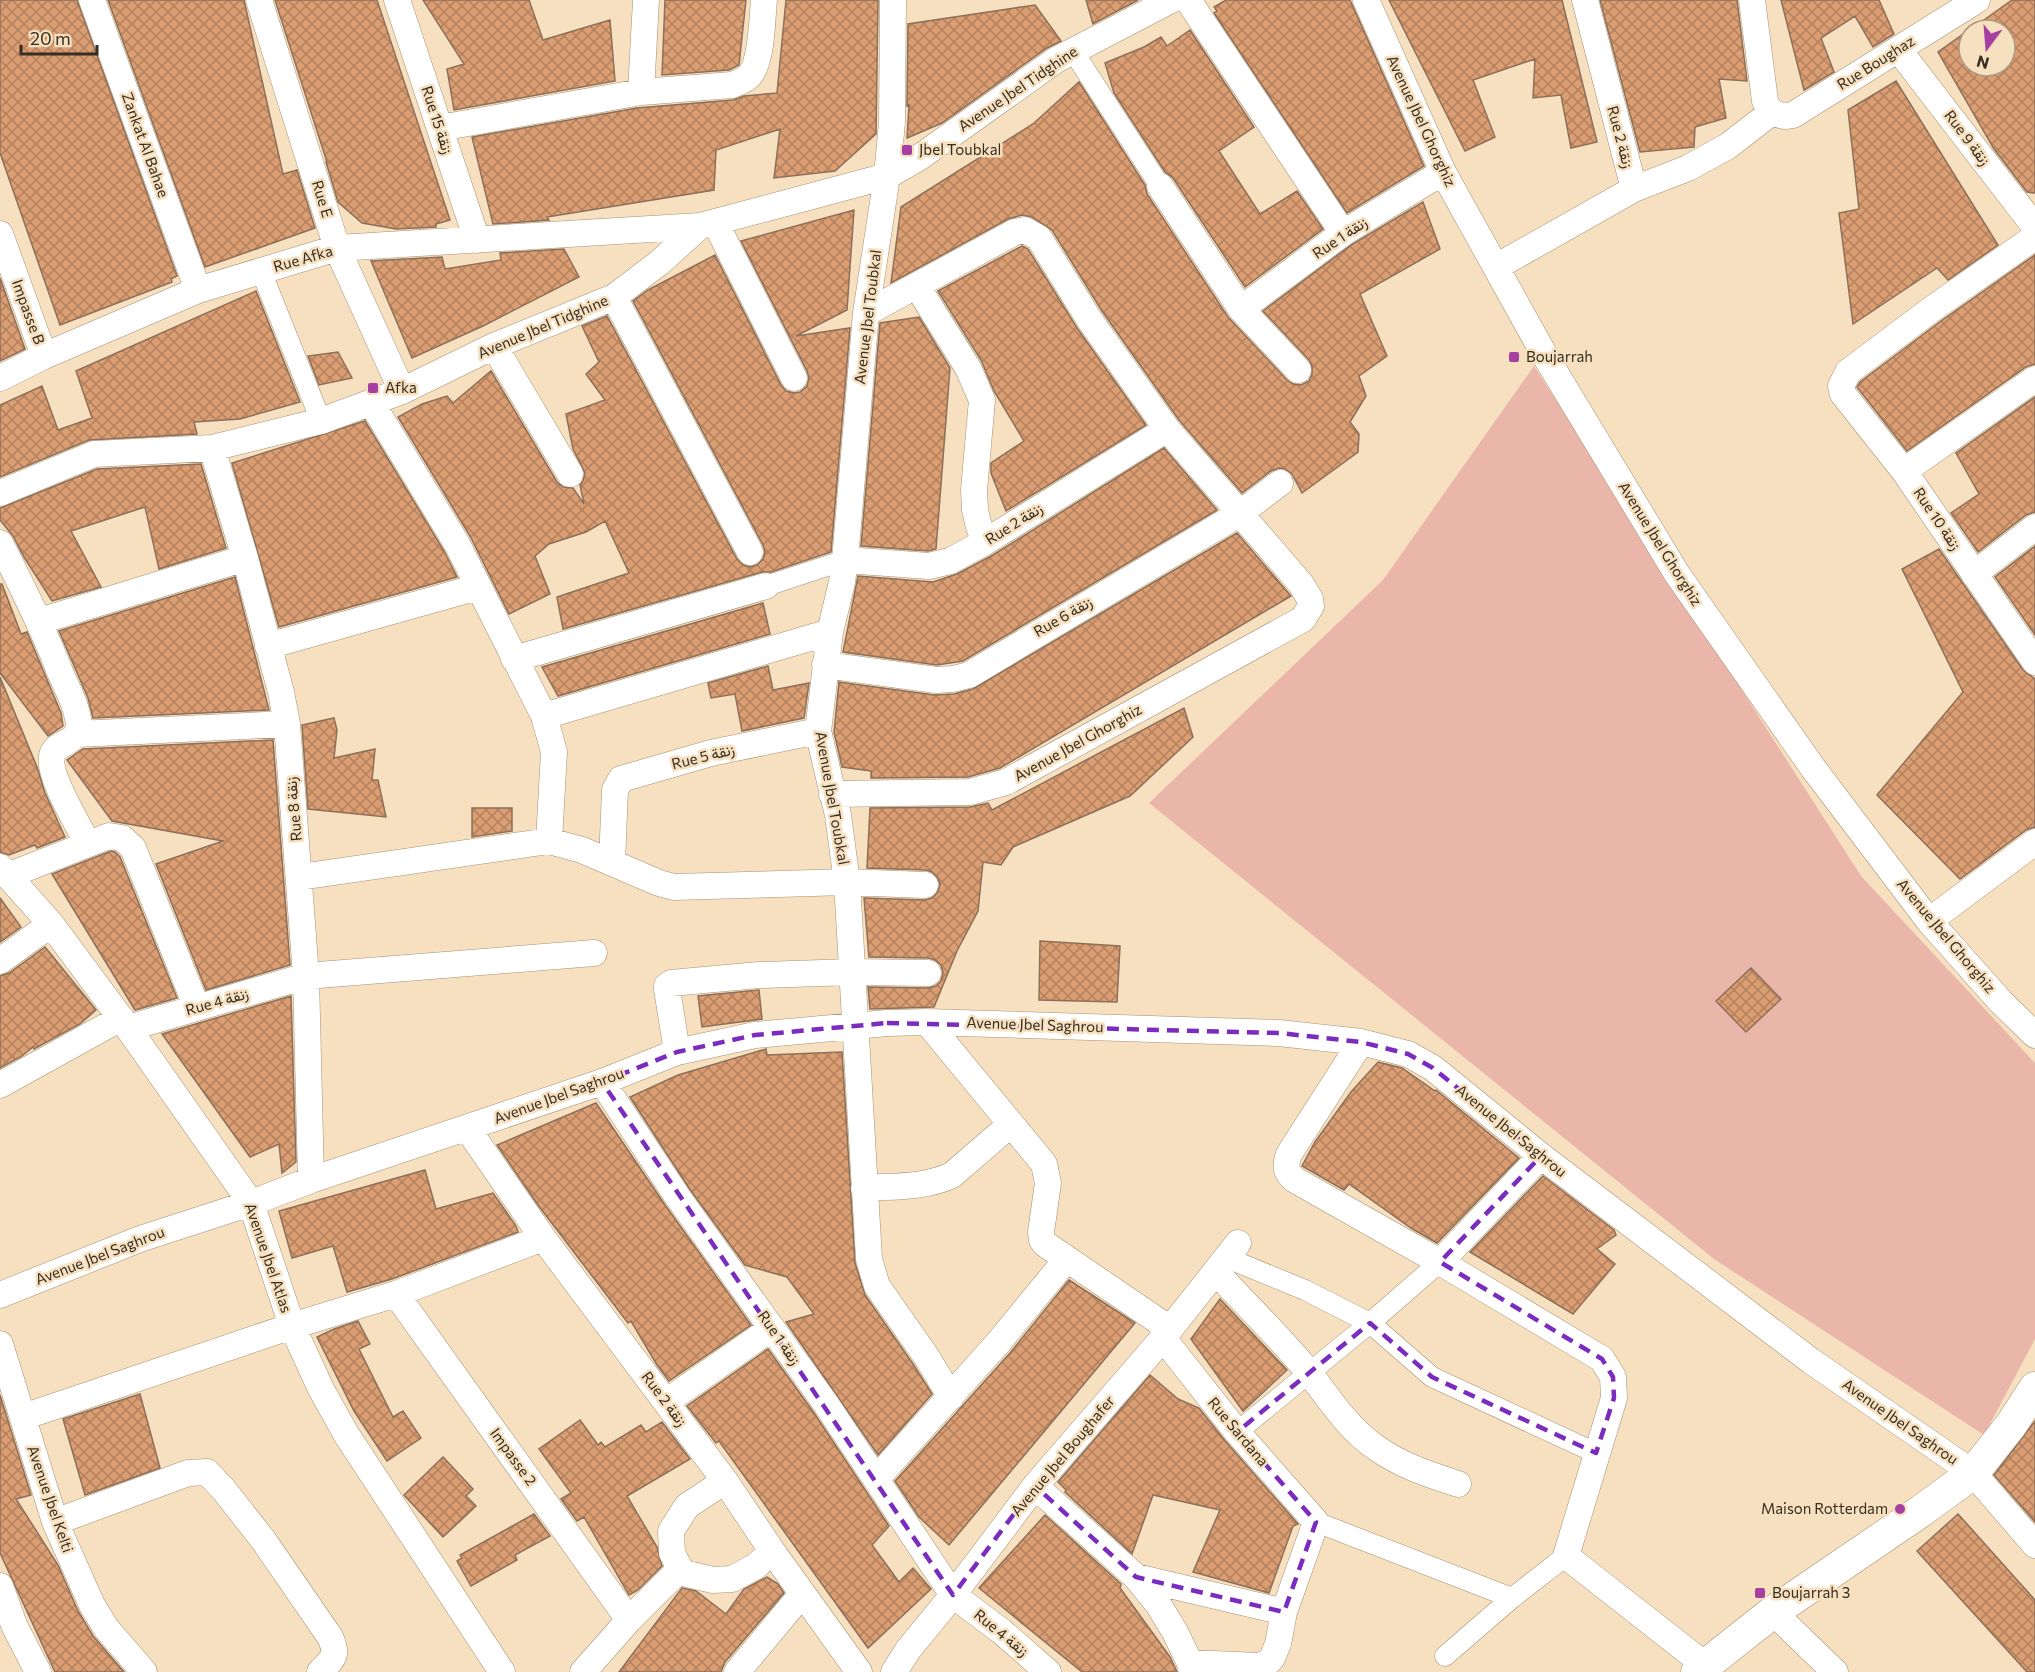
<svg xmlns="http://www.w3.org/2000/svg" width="2035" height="1672" font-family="Commissioner,Vazirmatn,sans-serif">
  <defs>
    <pattern id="building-cross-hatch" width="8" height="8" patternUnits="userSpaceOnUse" patternTransform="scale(1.5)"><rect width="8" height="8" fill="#db9d72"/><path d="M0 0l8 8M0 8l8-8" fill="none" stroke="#b2805d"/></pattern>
  </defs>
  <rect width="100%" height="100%" fill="#f6e0bf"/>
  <path fill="#eab6a9" d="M 1534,366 L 1861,876 L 2035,1063 L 2035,1339 L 1984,1435 L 1714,1259 L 1149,803 L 1383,580 Z"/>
  <path fill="url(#building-cross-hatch)" stroke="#8d6f5a" stroke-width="1.5" d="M 0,0 L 77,0 L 177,276 L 171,279 L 172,282 L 60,325 L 0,153 Z
    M 108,0 L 244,0 L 283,174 L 297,170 L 315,228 L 205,267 Z
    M 275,0 L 377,0 L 450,220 L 436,224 L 436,227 L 396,229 L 362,223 L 338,202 L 326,162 L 327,162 Z
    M 423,0 L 529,0 L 543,40 L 610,20 L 615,81 L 454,110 L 447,69 L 464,64 Z
    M 665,0 L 746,0 L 739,65 L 729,70 L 662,75 Z
    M 786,0 L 878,0 L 876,134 L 835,171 L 774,178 L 780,129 L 716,150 L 714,190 L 547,217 L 549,220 L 493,224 L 472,137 L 637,108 L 733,100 L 744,96 L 777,93 Z
    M 1086,0 L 1138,0 L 1093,24 Z
    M 1226,0 L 1350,0 L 1424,166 L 1347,213 L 1214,13 L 1217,11 L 1214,7 Z
    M 1389,0 L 1562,0 L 1597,142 L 1571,148 L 1561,95 L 1533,98 L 1535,59 L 1473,80 L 1495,137 L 1465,151 Z
    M 1600,0 L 1737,0 L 1747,81 L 1719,79 L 1726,118 L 1695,127 L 1694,147 L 1640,152 Z
    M 1781,0 L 1879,0 L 1894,34 L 1873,47 L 1855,16 L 1821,38 L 1834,72 L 1804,90 Z
    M 2012,0 L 2035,0 L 2035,193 L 2027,192 L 1994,149 L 1938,52 L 1969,30 L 1969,66 L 2005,66 L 2005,30 L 1970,30 Z
    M 1035,5 L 1061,41 L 1047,48 L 942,123 L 907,138 L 909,105 L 907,106 L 908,24 Z
    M 1190,30 L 1254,127 L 1219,151 L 1260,214 L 1297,191 L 1323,229 L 1245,287 L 1173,178 L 1165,172 L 1114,93 L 1105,63 L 1144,47 L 1161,37 L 1167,46 Z
    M 1896,81 L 1998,245 L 1948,280 L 1937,268 L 1853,324 L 1839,213 L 1859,209 L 1848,110 Z
    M 1079,82 L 1145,185 L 1147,194 L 1228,317 L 1287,380 L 1293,384 L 1301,385 L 1309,381 L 1312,374 L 1312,366 L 1309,360 L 1263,311 L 1351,245 L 1423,202 L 1440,249 L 1360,294 L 1387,356 L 1359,376 L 1366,396 L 1350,422 L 1359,434 L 1358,452 L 1302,493 L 1292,474 L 1285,469 L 1279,468 L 1271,471 L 1242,493 L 1179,420 L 1102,311 L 1052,230 L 1032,217 L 1022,215 L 1008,219 L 891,283 L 901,207 L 1033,124 Z
    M 854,210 L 847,310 L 796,336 L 850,328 L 831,552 L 771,572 L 762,572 L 563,629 L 557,597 L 629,573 L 605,521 L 586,532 L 549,544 L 535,556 L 550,594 L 509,614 L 470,536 L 398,417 L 422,404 L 447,396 L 453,403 L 491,371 L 557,482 L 563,487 L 573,488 L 584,504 L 580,485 L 583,481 L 585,473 L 573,449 L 566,414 L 605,400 L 586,374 L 599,362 L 582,326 L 607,316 L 737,559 L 743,565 L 750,567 L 757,565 L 763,559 L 765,552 L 763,545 L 633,301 L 648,290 L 715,255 L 781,385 L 786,391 L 794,393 L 800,392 L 807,386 L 809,378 L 807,371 L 741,241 Z
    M 1022,246 L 1028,249 L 1077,328 L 1146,425 L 1006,511 L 991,473 L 991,463 L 1024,441 L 994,391 L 981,360 L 938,291 Z
    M 564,249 L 579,277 L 483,326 L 412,358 L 371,261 L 442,257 L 445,269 L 501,260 L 500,253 Z
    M 2035,255 L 2035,364 L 2026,367 L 1907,451 L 1857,387 L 1860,382 L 1941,321 Z
    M 0,278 L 25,349 L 0,361 Z
    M 256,291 L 300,402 L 240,419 L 194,422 L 197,434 L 89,440 L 0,477 L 0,405 L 42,386 L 58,430 L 92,418 L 76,371 Z
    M 919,317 L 950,368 L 936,549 L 928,551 L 861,546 L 880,323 Z
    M 338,352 L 352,378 L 319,385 L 308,356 Z
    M 2035,397 L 2035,512 L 2026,515 L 1978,552 L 1951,513 L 1979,494 L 1956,453 Z
    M 365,421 L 444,551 L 457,577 L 279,627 L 232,463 Z
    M 1164,448 L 1217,510 L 963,661 L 937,665 L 843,652 L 858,576 L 933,582 L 957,574 L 993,555 Z
    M 201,464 L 226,548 L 159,569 L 145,507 L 71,531 L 101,587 L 52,601 L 24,557 L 13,536 L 0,520 L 0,508 L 97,469 Z
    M 1237,533 L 1291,596 L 1000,768 L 968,777 L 871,778 L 871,771 L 842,767 L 834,732 L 839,682 L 934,695 L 954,694 L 973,689 Z
    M 2035,546 L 2035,635 L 1995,577 Z
    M 1939,549 L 2023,670 L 2035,679 L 2035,827 L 2026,830 L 1960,879 L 1877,795 L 1963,692 L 1902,569 Z
    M 235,577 L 269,710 L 93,718 L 88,698 L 59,631 Z
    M 0,584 L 2,584 L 21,634 L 27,632 L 61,713 L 63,726 L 48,736 L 0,673 Z
    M 763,603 L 770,634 L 558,696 L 542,667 Z
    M 768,666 L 773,690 L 809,683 L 804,718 L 742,731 L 735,694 L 711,698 L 708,683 Z
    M 0,677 L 37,767 L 45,793 L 65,837 L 37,848 L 35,845 L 9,855 L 0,852 Z
    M 1184,708 L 1193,737 L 1130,796 L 1013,847 L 1001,865 L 983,862 L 978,911 L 957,951 L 934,1007 L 870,1009 L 868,987 L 928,988 L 936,986 L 941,981 L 943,973 L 941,965 L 935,960 L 929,958 L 869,957 L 864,898 L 925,900 L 932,898 L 937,893 L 940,885 L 938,878 L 932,872 L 926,870 L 867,868 L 870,808 L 970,807 L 988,803 L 992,810 Z
    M 334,718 L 337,730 L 334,758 L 375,749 L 372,780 L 378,780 L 386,817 L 308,809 L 302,725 Z
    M 273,740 L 290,965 L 206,990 L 156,864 L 223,841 L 112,821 L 67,760 L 83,749 Z
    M 472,808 L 512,808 L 512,831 L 472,837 Z
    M 111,851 L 115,852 L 120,857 L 177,998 L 135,1010 L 52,874 Z
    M 0,898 L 21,927 L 0,942 Z
    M 1040,941 L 1120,946 L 1117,1002 L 1039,1000 Z
    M 45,947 L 96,1010 L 80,1024 L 34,1049 L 33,1047 L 22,1056 L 0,1068 L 0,976 L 9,973 Z
    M 1751,968 L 1781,999 L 1746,1032 L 1716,1001 Z
    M 759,990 L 762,1019 L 702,1027 L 698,996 Z
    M 291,996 L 296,1162 L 282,1173 L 279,1144 L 250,1157 L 162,1034 Z
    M 766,1049 L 767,1055 L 842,1052 L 855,1263 L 865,1295 L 913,1364 L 932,1394 L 878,1455 L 786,1322 L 814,1314 L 787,1277 L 745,1265 L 689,1188 L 630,1097 L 678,1075 Z
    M 1378,1062 L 1402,1068 L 1435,1091 L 1436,1090 L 1519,1158 L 1437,1243 L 1411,1228 L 1349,1184 L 1344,1190 L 1302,1166 L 1315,1142 L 1351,1092 Z
    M 596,1103 L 665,1205 L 751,1325 L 669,1381 L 657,1365 L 631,1321 L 628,1323 L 538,1205 L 497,1145 Z
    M 425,1170 L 436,1209 L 493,1193 L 516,1226 L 518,1232 L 392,1279 L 347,1292 L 333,1246 L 292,1258 L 279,1211 Z
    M 1543,1176 L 1614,1230 L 1616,1235 L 1597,1249 L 1615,1264 L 1573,1314 L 1470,1252 Z
    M 1069,1280 L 1135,1323 L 949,1545 L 919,1517 L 895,1481 L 1010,1353 Z
    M 1220,1299 L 1287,1370 L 1243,1411 L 1191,1339 Z
    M 358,1321 L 370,1344 L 359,1349 L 393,1417 L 403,1411 L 421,1438 L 387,1461 L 354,1411 L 317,1337 L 334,1329 Z
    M 768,1349 L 814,1413 L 889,1526 L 872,1545 L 899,1582 L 913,1568 L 931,1589 L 868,1648 L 719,1441 L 716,1443 L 687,1406 Z
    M 1150,1375 L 1178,1399 L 1199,1408 L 1226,1442 L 1298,1524 L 1293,1526 L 1269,1593 L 1193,1572 L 1220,1510 L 1153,1495 L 1132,1554 L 1065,1492 L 1066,1490 L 1058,1482 Z
    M 140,1394 L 160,1468 L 85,1495 L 63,1419 Z
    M 0,1395 L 31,1495 L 16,1499 L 58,1565 L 78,1611 L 93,1636 L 124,1672 L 55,1672 L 0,1553 Z
    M 580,1420 L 598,1445 L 601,1442 L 605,1447 L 641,1425 L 646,1432 L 662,1422 L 690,1459 L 627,1496 L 657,1547 L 662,1566 L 638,1590 L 629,1595 L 584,1517 L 577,1521 L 561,1499 L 571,1493 L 539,1449 Z
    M 2035,1421 L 2035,1522 L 1994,1475 Z
    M 443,1457 L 473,1489 L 466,1496 L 476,1506 L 443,1537 L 404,1495 Z
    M 534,1514 L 550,1536 L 515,1555 L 517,1560 L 471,1586 L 457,1561 L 462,1558 L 460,1555 Z
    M 1958,1514 L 2035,1600 L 2035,1672 L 2027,1672 L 1917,1551 Z
    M 1045,1515 L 1121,1584 L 1120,1588 L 1170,1657 L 1177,1672 L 1082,1672 L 979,1588 Z
    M 767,1577 L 778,1584 L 784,1593 L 725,1662 L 721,1672 L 619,1672 L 682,1588 L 696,1591 L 726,1614 L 744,1589 Z"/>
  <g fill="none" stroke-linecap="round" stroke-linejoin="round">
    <defs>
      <path id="pedestrian" d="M 1073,51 L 1160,186
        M 261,271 L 321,421
        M 766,586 L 845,560
        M 1227,1258 L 1305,1290 L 1370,1323 L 1432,1377 L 1596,1453
        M 1237,1432 L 1370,1323 L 1440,1262
        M 1316,1522 L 1512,1598
        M 1445,1656 L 1512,1598 L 1566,1556"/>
      <path id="minor" d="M 92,0 L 198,290
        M 259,0 L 337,248 L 402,391
        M 397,0 L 477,240
        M 893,0 L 892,122 L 887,176 L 866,313 L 845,560 L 842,582 L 830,632 L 818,731 L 838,815 L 847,882 L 869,1259 L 877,1286 L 926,1356 L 951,1397
        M 1188,0 L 1343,233
        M 1366,0 L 1443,172 L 1544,354 L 1677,574 L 1813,768 L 1929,921 L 2001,1002 L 2035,1035
        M 1585,0 L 1634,189 L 1688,168 L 1728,146 L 1772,112
        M 1752,0 L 1765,101 C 1769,113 1781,118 1793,115 L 1977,0
        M 1898,49 L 2035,227
        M 641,92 L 646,0
        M 440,128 L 641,92 L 732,85 C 740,82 748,79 752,72 C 762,56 762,19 764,0
        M 1160,186 L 1241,309 L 1298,370
        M 715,222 L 794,378
        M 0,234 L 44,356
        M 2035,237 L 1932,309 L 1848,372 L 1841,386 L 1843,394 L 1904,471 L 2035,662
        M 1496,267 L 1634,189
        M 917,286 L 968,368 L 982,400 L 974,490 L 975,510 L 979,527 L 985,542
        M 614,297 L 750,552
        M 1241,309 L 1343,233 L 1443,172
        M 494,346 L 570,474
        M 0,378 L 44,356 L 198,290 L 337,248 L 700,226
        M 371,402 L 457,544 L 544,716 L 554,752 L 549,841
        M 212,448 L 245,558 L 281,692 L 287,724 L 306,976 L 311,1180
        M 1904,471 L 2035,379
        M 0,493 L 94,454 L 212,448 L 321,421 L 402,391 L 494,346 L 614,297 L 659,263 L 700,226 L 887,176 L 920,157 L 1056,60 L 1171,0
        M 0,543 C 22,586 43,628 60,672 C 66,686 74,700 77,714 C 86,747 56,738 52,756 C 47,775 79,826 88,844
        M 845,560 L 929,566 L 950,561 L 985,542 L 1167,429
        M 1974,574 L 2035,527
        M 40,621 L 245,558
        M 268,646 L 478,587
        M 514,659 L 766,586
        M 825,665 L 936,680 L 953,679 L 969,675 L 1239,514 L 1280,483
        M 544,716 L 830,632
        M 77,734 L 287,724
        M 832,794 L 970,792 L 1006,782 L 1303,619 L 1311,606 L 1310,599 L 1301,584 L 1167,429 L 1089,319 L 1039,238 L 1025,230 L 1015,232 L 866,313
        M 612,862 L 615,790 L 621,779 L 711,753 L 818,731
        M 0,867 L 51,924 L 128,1028 L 251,1203 L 292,1326 L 321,1389 L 346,1434 L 502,1672
        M 7,876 L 109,836 L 122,838 L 133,848 L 197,1008
        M 300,877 L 549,841 L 582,850 L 659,883 L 674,887 L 847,882 L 925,885
        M 1929,921 L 2035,842
        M 0,961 L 51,924
        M 927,1022 L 1044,1164 L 1048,1183 L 1041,1232 L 1042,1240 L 1045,1244 L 1170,1329
        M 128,1028 L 306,976 L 594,953
        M 1361,1042 L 1289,1154 C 1285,1166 1285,1172 1295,1180 L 1440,1262 L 1541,1156
        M 677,1052 L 667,989 L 667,986 L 671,983 L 759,975 L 852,972 L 928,973
        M 602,1082 L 677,1196 L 826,1404 L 953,1595 L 1001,1631 L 1048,1672
        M 0,1085 L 121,1018
        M 467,1128 L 543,1238 L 725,1481 L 772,1551 L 859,1672
        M 864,1188 C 893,1186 925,1188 952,1175 L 1011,1124
        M 1440,1262 L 1602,1359 L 1613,1377 L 1614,1398 L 1566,1556 L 1705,1665
        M 1216,1272 C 1247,1306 1281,1338 1310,1374 C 1331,1401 1349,1430 1378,1449 C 1402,1466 1431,1475 1458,1484
        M 396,1294 L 629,1620
        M 0,1295 L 140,1239 L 251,1203 L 311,1180 L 602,1082 L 677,1052 L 755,1035 L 887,1023 L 927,1022 L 1279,1033 L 1361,1042 L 1408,1054 L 1433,1068 L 1541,1156 L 1811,1361 L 1973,1473 L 2035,1545
        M 1163,1338 L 1237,1432 L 1316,1522 L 1284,1612 L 1278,1644 L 1272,1658 L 1267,1663 L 1259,1666 L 1190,1663
        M 0,1344 L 55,1522 L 92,1605 L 106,1628 L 144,1672
        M 666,1402 L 772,1328
        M 23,1417 L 292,1326 L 396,1294 L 543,1238
        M 877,1478 L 998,1343 L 1066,1260
        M 725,1481 L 687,1506 L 671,1531 L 672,1553 L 680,1569 L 687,1574 L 713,1580 L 732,1579 L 756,1566 L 772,1551
        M 1035,1486 L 1136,1577 L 1158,1604 L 1175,1632 L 1190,1663 L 1192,1672
        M 55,1522 L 188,1473 L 207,1472 L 224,1490 L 264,1541 L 330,1637 C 339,1656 333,1658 320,1672
        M 1136,1577 L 1284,1612
        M 0,1586 L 14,1625 L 38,1672
        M 1773,1612 L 1835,1672
        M 583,1672 L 629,1620 L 680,1569
        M 737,1672 L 802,1594
        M 894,1672 L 908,1650 L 953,1595 L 1035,1486 L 1163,1338 L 1238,1243"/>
      <path id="tertiary" d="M 1697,1672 L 1773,1612 L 1921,1511 L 1973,1473 L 2011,1425 L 2035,1388"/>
    </defs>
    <use href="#pedestrian" stroke="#a59173" stroke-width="21"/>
    <use href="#minor" stroke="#a59173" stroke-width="27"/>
    <use href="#tertiary" stroke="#a59173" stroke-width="33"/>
    <use href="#pedestrian" stroke="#fff" stroke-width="20"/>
    <use href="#minor" stroke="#fff" stroke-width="26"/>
    <use href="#tertiary" stroke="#fff" stroke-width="32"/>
  </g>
  <path fill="none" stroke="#7b2cbf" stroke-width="4.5" stroke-dasharray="12 8" stroke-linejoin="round" d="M 887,1023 L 1279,1033 L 1361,1042 L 1408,1054 L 1433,1068 L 1541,1156 L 1440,1262 L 1602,1359 L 1613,1377 L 1614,1398 L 1596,1453 L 1432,1377 L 1370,1323 L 1237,1432 L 1316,1522 L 1284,1612 L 1136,1577 L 1035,1486 L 953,1595 L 602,1082 L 677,1052 L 755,1035 Z"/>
  <g fill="#a73fa2" stroke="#f6e0bf" stroke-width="2">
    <rect x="901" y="144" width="12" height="12" rx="3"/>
    <rect x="1508" y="351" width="12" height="12" rx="3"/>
    <rect x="367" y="382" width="12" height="12" rx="3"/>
    <circle cx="1900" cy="1509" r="6"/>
    <rect x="1754" y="1587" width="12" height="12" rx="3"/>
  </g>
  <g text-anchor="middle" stroke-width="5" stroke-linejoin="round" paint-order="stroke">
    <g font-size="15" fill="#372e22" stroke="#f6e0bf">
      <text transform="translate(1876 63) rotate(-32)" y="5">Rue Boughaz</text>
      <text transform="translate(1018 89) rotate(-34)" y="5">Avenue Jbel Tidghine</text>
      <text transform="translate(437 120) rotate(72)" y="5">Rue 15 زنقة</text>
      <text transform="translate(1421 121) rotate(65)" y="5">Avenue Jbel Ghorghiz</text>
      <text transform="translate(1620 137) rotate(75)" y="5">Rue 2 زنقة</text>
      <text transform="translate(1967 138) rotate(53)" y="5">Rue 9 زنقة</text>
      <text transform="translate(145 145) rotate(70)" y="5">Zankat Al Bahae</text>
      <text transform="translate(322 199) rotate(73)" y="5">Rue E</text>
      <text transform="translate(1340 238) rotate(-34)" y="5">Rue 1 زنقة</text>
      <text transform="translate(303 259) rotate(-16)" y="5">Rue Afka</text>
      <text transform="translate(28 312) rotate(70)" y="5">Impasse B</text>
      <text transform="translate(868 317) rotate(-83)" y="5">Avenue Jbel Toubkal</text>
      <text transform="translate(543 327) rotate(-23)" y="5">Avenue Jbel Tidghine</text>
      <text transform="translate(1937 519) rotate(56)" y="5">Rue 10 زنقة</text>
      <text transform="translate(1014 524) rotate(-32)" y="5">Rue 2 زنقة</text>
      <text transform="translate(1660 544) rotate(58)" y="5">Avenue Jbel Ghorghiz</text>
      <text transform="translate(1063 617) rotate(-30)" y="5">Rue 6 زنقة</text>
      <text transform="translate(1078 743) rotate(-29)" y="5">Avenue Jbel Ghorghiz</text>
      <text transform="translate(703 757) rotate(-14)" y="5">Rue 5 زنقة</text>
      <text transform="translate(832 798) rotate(80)" y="5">Avenue Jbel Toubkal</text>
      <text transform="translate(294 809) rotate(-95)" y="5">Rue 8 زنقة</text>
      <text transform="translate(1946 936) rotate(50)" y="5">Avenue Jbel Ghorghiz</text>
      <text transform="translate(217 1002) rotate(-16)" y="5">Rue 4 زنقة</text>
      <text transform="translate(1035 1025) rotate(2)" y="5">Avenue Jbel Saghrou</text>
      <text transform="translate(559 1096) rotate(-20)" y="5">Avenue Jbel Saghrou</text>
      <text transform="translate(1511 1131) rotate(39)" y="5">Avenue Jbel Saghrou</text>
      <text transform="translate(100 1256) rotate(-21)" y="5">Avenue Jbel Saghrou</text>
      <text transform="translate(268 1258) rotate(71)" y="5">Avenue Jbel Atlas</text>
      <text transform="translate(779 1338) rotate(55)" y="5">Rue 1 زنقة</text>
      <text transform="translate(664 1399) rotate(53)" y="5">Rue 2 زنقة</text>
      <text transform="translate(1900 1422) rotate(35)" y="5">Avenue Jbel Saghrou</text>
      <text transform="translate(1238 1432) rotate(50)" y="5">Rue Sardana</text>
      <text transform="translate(1063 1456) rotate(-50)" y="5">Avenue Jbel Boughafer</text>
      <text transform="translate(513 1457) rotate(54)" y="5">Impasse 2</text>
      <text transform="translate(50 1499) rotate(71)" y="5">Avenue Jbel Kelti</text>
      <text transform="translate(1001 1633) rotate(39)" y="5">Rue 4 زنقة</text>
    </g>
    <g font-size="15" fill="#372e22" stroke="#f6e0bf" text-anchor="start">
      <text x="919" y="155">Jbel Toubkal</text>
      <text x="1526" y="362">Boujarrah</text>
      <text x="385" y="393">Afka</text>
      <text x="1888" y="1514" text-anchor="end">Maison Rotterdam</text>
      <text x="1772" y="1598">Boujarrah 3</text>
    </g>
  </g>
  <g transform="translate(1987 48) rotate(196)"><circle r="28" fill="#f6e0bf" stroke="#aa9980" stroke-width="1.5"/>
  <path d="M0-4.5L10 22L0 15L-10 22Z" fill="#a73fa2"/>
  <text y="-9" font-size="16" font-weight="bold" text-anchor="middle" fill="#372e22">N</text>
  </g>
  <path d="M21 45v9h76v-9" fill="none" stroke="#372e22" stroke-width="3"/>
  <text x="30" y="45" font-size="18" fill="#372e22" stroke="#f6e0bf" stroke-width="4.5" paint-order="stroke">20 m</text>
</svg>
